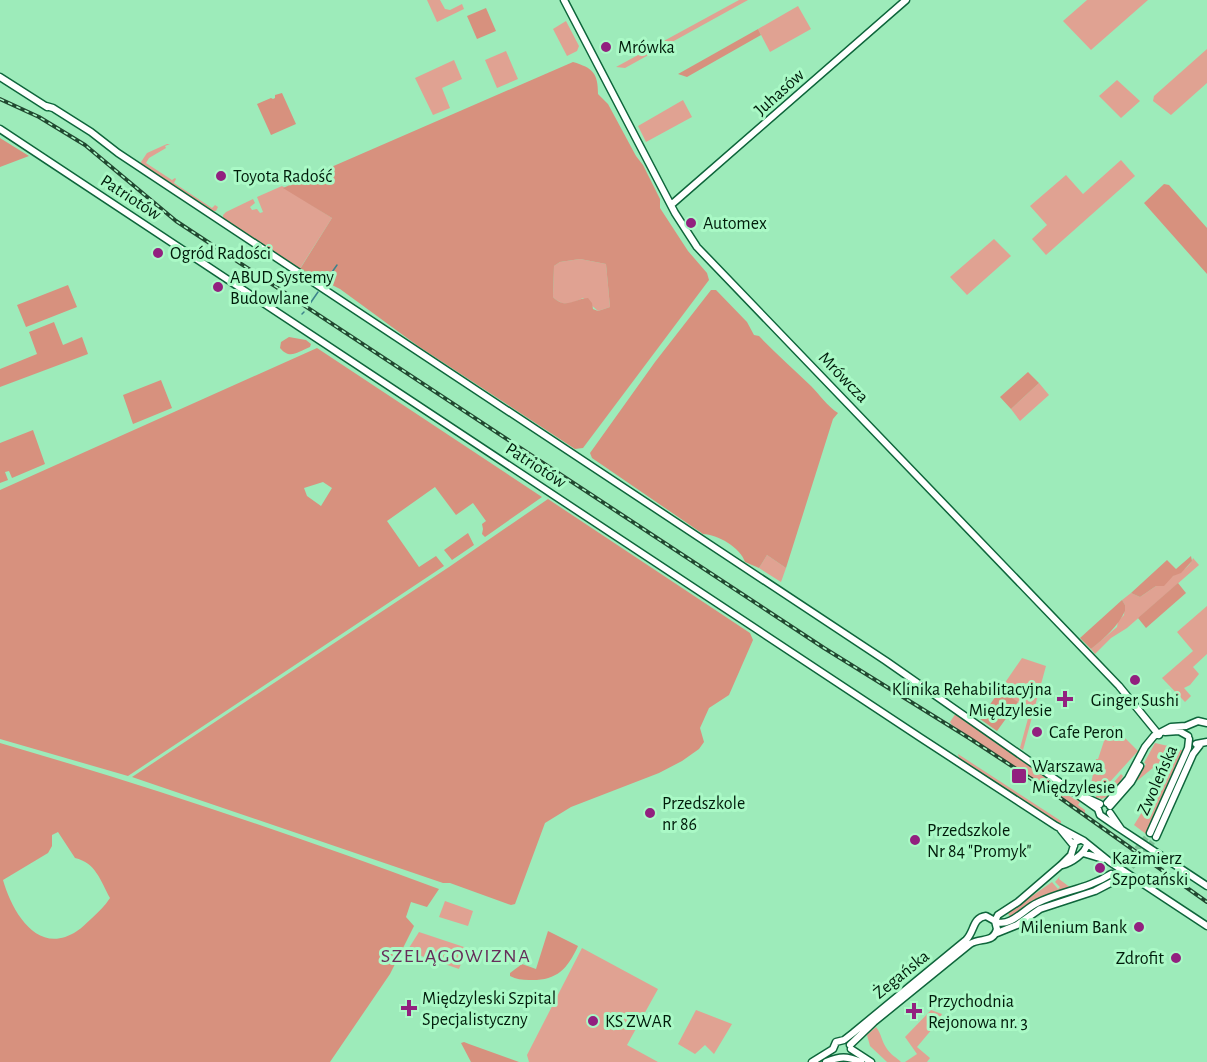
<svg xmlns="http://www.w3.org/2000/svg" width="1207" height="1062" font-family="'Alegreya Sans',sans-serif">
  <rect width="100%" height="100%" fill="#9debba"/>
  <path fill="#e0a292" d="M 427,0 L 440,0 L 445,9 L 450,10 L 462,4 L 464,9 L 437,22 Z
    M 739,0 L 748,0 L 625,68 L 616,67 Z
    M 1087,0 L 1148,0 L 1091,50 L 1063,21 Z
    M 798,6 L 811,29 L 770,52 L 758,29 Z
    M 566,21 L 579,46 L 577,51 L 567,56 L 553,29 Z
    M 1207,49 L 1207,83 L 1171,115 L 1153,101 L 1154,96 Z
    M 506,51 L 518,79 L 497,88 L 485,60 Z
    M 454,60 L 462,79 L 442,88 L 450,108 L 433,115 L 415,78 Z
    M 1117,80 L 1140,101 L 1121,118 L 1099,96 Z
    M 683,100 L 692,117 L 646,142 L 638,126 Z
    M 167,144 L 170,144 L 165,146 L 166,148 L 149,158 L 146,163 L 172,180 L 175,178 L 176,179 L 174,183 L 212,208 L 215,205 L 218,207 L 216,211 L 211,211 L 142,166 L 141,162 L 147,153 Z
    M 1121,160 L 1135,176 L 1046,255 L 1032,239 L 1047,225 L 1030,206 L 1066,175 L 1083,194 Z
    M 282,186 L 332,218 L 299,270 L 223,218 L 223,215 L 226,212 L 253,199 L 255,203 L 250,207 L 252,210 L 257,209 L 260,213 L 263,212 L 257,197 Z
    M 994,239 L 1011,256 L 967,295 L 950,277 Z
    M 580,259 L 606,264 L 610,307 L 598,311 L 583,298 C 571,304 563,307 553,297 L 554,266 L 560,262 Z
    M 1039,383 L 1049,395 L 1020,421 L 1011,409 Z
    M 767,555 L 786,568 L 781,582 L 759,568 Z
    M 1193,558 L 1199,565 L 1127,628 L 1111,638 L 1095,654 L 1091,649 L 1117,627 L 1118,621 L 1124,615 L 1125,605 L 1122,600 L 1131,593 L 1140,597 L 1156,586 L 1162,586 C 1166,583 1169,578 1174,575 C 1182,571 1190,567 1193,558 Z
    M 1207,606 L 1207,654 L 1193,667 L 1199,674 L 1190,685 L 1184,688 L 1191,696 L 1185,702 L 1162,678 L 1193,651 L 1177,632 Z
    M 1022,658 L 1046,666 L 1023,750 L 1020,748 L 1030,711 L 1000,690 Z
    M 956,713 L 1036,769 L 1056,787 L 1055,788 L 1080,802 L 1078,805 L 1085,810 L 1085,814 L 952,725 L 950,722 Z
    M 1113,726 L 1138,751 L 1099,794 L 1102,796 L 1121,774 L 1123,776 C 1118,786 1112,797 1101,799 L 1099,797 L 1098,799 L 1095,798 L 1098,793 L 1093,790 L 1089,794 L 1096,759 L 1098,759 L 1106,735 Z
    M 1155,743 L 1177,748 L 1137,781 L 1142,767 L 1144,767 L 1146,764 L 1144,763 Z
    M 1178,749 L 1184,751 L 1146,834 L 1134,825 L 1150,799 L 1156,801 L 1167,774 L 1158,767 Z
    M 958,754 L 1061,821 L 1061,823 L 1058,823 L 959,758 Z
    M 1060,876 L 1059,879 L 1071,888 L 1042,896 L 1010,917 L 1008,913 L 1052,882 L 1058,889 L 1060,887 L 1055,882 Z
    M 445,901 L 473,911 L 468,926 L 439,917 Z
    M 419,932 L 467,948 L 459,969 L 407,951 Z
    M 582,948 L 658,989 L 627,1045 L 658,1062 L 529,1062 L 527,1055 Z
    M 696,1010 L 732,1024 L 714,1054 L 705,1045 L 695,1054 L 678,1044 Z
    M 931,1010 L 942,1014 L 938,1022 L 917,1047 L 930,1058 L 927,1062 L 905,1062 L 917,1054 L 905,1037 Z
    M 876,1027 C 882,1035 881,1040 887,1049 C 891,1055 896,1057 901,1062 L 887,1062 L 870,1046 L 867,1035 Z"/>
  <path fill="#d7917e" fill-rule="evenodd" d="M 486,8 L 496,31 L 477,39 L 467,16 Z
    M 758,29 L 761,35 L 687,77 L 678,74 Z
    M 573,62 C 593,68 598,73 598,94 L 608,104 L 636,156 L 643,165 L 660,199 L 660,208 L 688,251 L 707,273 L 709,280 L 583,448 L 575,449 L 418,346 L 340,289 L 300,269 L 332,218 L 283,188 ZM 580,259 L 606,264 L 610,307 L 598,311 L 593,309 L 592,303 L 588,298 C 573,299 566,310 553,297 L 554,266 L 560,262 Z
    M 282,93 L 296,124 L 271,135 L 257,104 L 271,98 L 273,99 L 275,98 L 275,95 Z
    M 0,138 L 29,156 L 0,167 Z
    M 1164,184 L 1169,185 L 1207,228 L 1207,274 L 1144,203 Z
    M 68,285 L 77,307 L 26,327 L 17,305 Z
    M 711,290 L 716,290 L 747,322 L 754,335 L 759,336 C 776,354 794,369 811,386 C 820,395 827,406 838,413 L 833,419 L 786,568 L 767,555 L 759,568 L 745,562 C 741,548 717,534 703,534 L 592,458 L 590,453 L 655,362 Z
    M 54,322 L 63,345 L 82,337 L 88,354 L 0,387 L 0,369 L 37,354 L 29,332 Z
    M 289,337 L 306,340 L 311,344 L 310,347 C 297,352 290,360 280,348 L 281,342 Z
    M 317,348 L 542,497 L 485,537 L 482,534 L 483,529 L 482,524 L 486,521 L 473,503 L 456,515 L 435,487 L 387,521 L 419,567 L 436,556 L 444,566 L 128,776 L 0,739 L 0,490 ZM 323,482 L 332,488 L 321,506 L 307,496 L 304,488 Z
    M 1028,372 L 1039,383 L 1011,409 L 1000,397 Z
    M 161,380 L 172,408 L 133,424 L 123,395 Z
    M 33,430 L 45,464 L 12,478 L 9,471 L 5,472 L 8,480 L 0,483 L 0,443 Z
    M 548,499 L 750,633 L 753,640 L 729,695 L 709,708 L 700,728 L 704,742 L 699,749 L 682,761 L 659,773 L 571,807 L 545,823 L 515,904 L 511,905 L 450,883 L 443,883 L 132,777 L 449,567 Z
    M 468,533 L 474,545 L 452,560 L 444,550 Z
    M 1191,556 L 1192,561 L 1181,573 L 1173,576 L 1164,586 L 1156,586 L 1140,597 L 1131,593 L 1167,560 L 1176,569 Z
    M 1178,583 L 1186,593 L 1146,628 L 1138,618 Z
    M 1122,600 L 1125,605 L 1125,611 C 1118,626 1105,638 1091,649 L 1080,638 Z
    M 1000,690 L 1018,702 L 997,731 L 980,719 Z
    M 0,743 C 148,786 294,835 439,889 L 427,907 L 411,902 L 406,917 L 414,926 L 390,974 L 330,1062 L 0,1062 ZM 58,832 L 75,858 C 96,863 100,880 110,898 C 105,906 98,912 91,919 C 86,923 82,928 77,931 C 38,957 12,912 3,880 L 48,853 L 52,846 L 52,835 Z
    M 548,931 L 578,946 C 567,970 556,981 529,980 C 522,980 516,979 510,976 L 510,973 L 522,964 L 536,969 Z
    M 464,1042 L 469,1044 L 519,1062 L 471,1062 L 461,1043 Z"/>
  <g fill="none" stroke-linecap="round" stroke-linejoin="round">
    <path stroke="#3c838c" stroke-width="1.5" d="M 330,275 L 337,265
      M 324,283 L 328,277
      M 309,305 L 318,292
      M 302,314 L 304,312"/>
    <path stroke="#7ec297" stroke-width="6" stroke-dasharray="6 3" stroke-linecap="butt" d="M 1111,874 L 1128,860 L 1150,833
      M 1118,879 L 1140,859 L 1156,837"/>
    <defs>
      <path id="secondary" d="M 564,0 L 675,213 L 697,247 L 1119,686 L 1159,735
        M 0,77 L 47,107
        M 46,106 L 53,108 L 91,132 L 118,153 L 886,661 L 1098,809 L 1100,815 L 1116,826 L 1207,886
        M 0,129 L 921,738 L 1056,826 L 1084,841 L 1110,862 L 1207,926
        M 671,205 L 906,0
        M 1165,732 L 1179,731 L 1188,736
        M 1196,744 L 1207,742
        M 1087,798 L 1100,804
        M 1107,803 L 1128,779 L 1145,747 L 1154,736 L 1171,727 L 1186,726 L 1198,721 L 1207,723
        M 1110,806 L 1131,782 L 1140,766
        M 1110,813 L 1121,829
        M 1061,830 L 1074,846
        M 1150,833 L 1188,748 L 1189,739
        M 1156,837 L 1193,754 L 1200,745
        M 1083,853 L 1103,859
        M 1062,865 C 1071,863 1086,853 1087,844
        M 995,921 L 998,915 L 1018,902 L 1061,865 L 1071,855 L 1075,842 L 1080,840
        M 996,922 C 1011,927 1024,909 1037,903 C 1061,891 1088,889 1111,874
        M 997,933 L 1017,925 L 1040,909 L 1095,891 L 1118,879
        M 851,1049 L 871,1062
        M 812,1062 L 833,1049 L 836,1042 L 844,1040 L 853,1033 L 966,940 C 975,931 972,918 986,916 L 995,921 L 997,929 C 993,944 981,937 970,944 L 874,1022 L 850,1045
        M 826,1062 C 840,1056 847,1056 861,1062"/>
    </defs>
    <use href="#secondary" stroke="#0e653b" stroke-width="9"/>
    <use href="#secondary" stroke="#fff" stroke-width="6"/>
    <defs>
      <path id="rail" d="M 0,99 L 39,117 L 85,145 L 176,221 L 824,648 L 969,738 L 1056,795 L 1207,902"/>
    </defs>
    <use href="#rail" stroke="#214830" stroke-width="4"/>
    <use href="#rail" stroke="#aaf9c6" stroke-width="1.5" stroke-dasharray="4.5" stroke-linecap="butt"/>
  </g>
  <g fill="#92207f" stroke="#aaf9c6" stroke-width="2">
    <circle cx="606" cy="47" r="6"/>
    <circle cx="221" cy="176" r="6"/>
    <circle cx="691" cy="223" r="6"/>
    <circle cx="158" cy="253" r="6"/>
    <circle cx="218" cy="287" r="6"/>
    <circle cx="1135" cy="680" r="6"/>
    <path d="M1062 690h6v6h6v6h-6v6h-6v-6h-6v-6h6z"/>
    <circle cx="1037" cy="732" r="6"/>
    <rect x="1011" y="768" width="16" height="16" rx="3"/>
    <circle cx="650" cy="813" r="6"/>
    <circle cx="915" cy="840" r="6"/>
    <circle cx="1100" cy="868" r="6"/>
    <circle cx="1139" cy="927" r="6"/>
    <circle cx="1176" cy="958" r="6"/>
    <path d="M406 999h6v6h6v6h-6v6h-6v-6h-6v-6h6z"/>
    <path d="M911 1002h6v6h6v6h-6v6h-6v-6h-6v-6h6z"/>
    <circle cx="593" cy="1021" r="6"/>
  </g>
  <g text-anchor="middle" stroke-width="6" stroke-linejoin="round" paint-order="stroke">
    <g font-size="18" fill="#001c0b" stroke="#aaf9c6" text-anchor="start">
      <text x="618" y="53">Mrówka</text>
      <text x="233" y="182">Toyota Radość</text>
      <text x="703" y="229">Automex</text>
      <text x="170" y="259">Ogród Radości</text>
      <text x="230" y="283">ABUD Systemy<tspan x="230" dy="21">Budowlane</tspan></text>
      <text x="1052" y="695" text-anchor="end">Klinika Rehabilitacyjna<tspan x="1052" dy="21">Międzylesie</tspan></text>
      <text x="1135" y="706" text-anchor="middle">Ginger Sushi</text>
      <text x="1049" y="738">Cafe Peron</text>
      <text x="1032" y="772">Warszawa<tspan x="1032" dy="21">Międzylesie</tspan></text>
      <text x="662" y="809">Przedszkole<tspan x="662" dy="21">nr 86</tspan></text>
      <text x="927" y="836">Przedszkole<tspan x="927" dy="21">Nr 84 "Promyk"</tspan></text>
      <text x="1112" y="864">Kazimierz<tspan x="1112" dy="21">Szpotański</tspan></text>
      <text x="1127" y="933" text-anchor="end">Milenium Bank</text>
      <text x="1164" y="964" text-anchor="end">Zdrofit</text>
      <text x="422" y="1004">Międzyleski Szpital<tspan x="422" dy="21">Specjalistyczny</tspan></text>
      <text x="928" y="1007">Przychodnia<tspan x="928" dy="21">Rejonowa nr. 3</tspan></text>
      <text x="605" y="1027">KS ZWAR</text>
    </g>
    <g font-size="18" fill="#001c0b" stroke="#aaf9c6">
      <text transform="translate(779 92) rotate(-42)" y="6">Juhasów</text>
      <text transform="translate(131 197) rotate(33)" y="6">Patriotów</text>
      <text transform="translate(844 377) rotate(46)" y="6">Mrówcza</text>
      <text transform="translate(536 465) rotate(33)" y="6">Patriotów</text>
      <text transform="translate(1157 780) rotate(-66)" y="6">Zwoleńska</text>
      <text transform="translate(901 974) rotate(-39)" y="6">Żegańska</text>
    </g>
    <g font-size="20" letter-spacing="1.5" fill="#662e5a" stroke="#aaf9c6">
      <text x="456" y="962">SZELĄGOWIZNA</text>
    </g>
  </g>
</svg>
